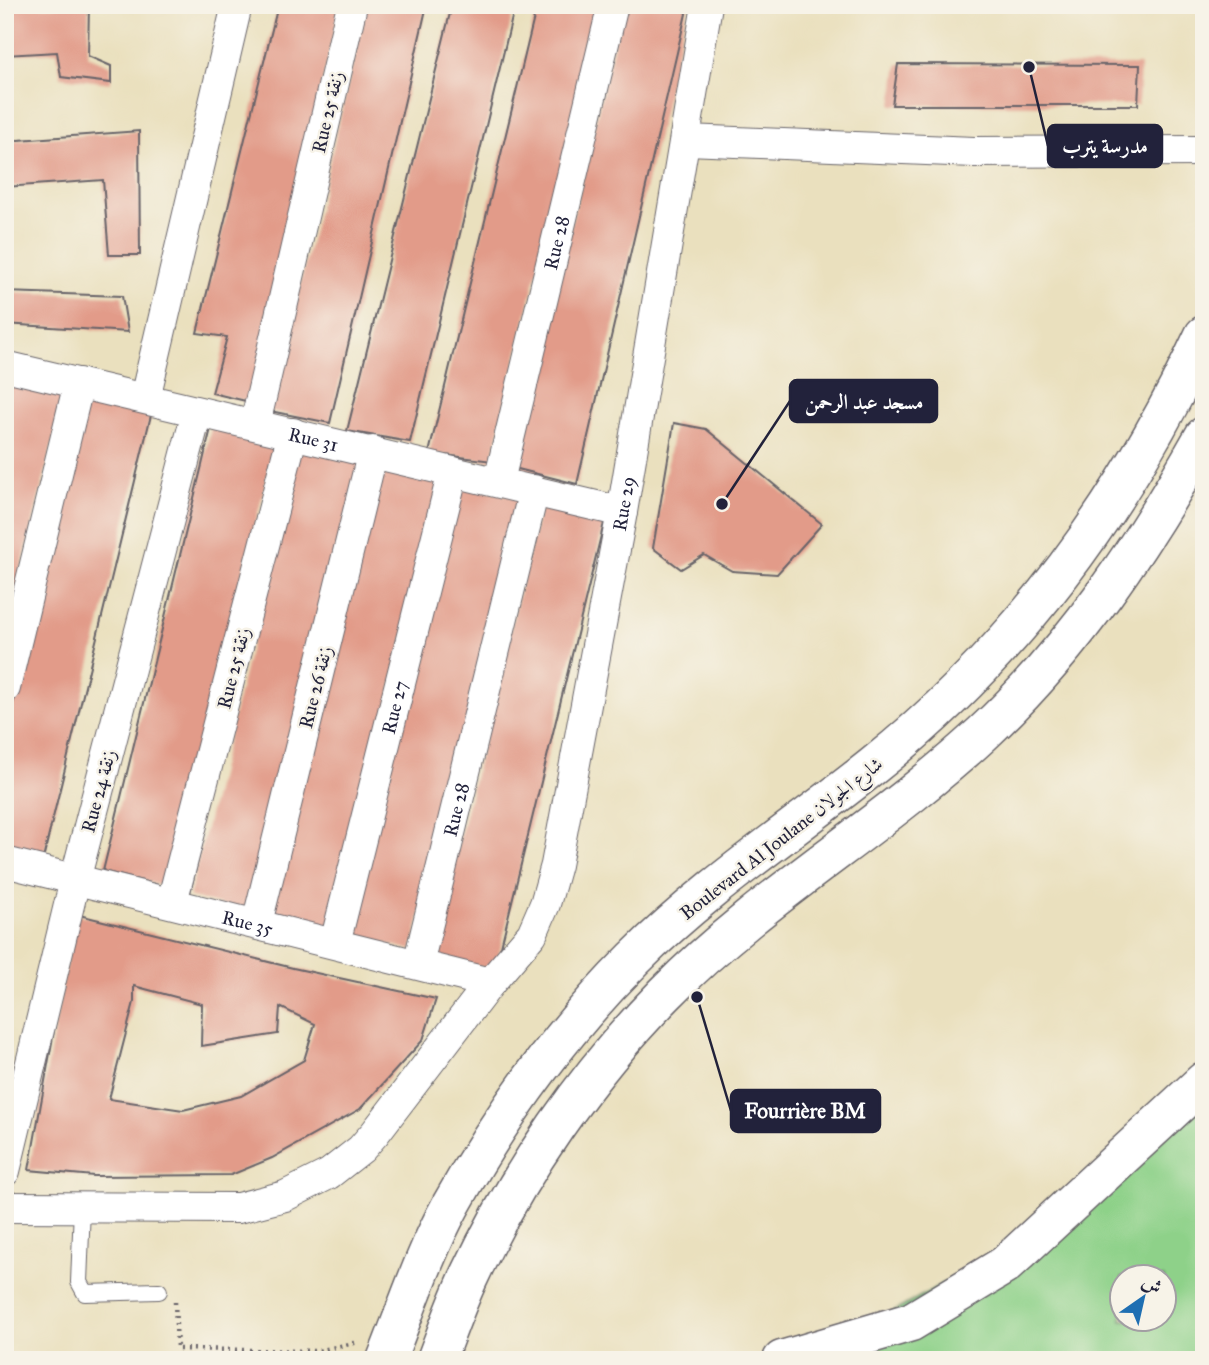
<svg xmlns="http://www.w3.org/2000/svg" width="1209" height="1365" font-family="'IM FELL Great Primer',Amiri,serif">
  <rect width="100%" height="100%" fill="#f7f3e8"/>
  <filter id="ink" filterUnits="userSpaceOnUse"><feTurbulence type="fractalNoise" baseFrequency=".0143" numOctaves="2"/><feDisplacementMap in="SourceGraphic" scale="14" xChannelSelector="R" yChannelSelector="G"/><feConvolveMatrix kernelMatrix="1 2 1 2 8 2 1 2 1" color-interpolation-filters="sRGB"/></filter>
  <filter id="wash" filterUnits="userSpaceOnUse"><feTurbulence type="fractalNoise" baseFrequency=".00686" numOctaves="4" result="noise"/><feDisplacementMap in="SourceGraphic" scale="28" xChannelSelector="R" yChannelSelector="G"/><feGaussianBlur stdDeviation="1.57" result="paint"/><feColorMatrix in="noise" values="0 0 0 0 0 0 0 0 0 0 0 0 0 0 0 0 0 1.4 0 .05"/><feComposite in="paint" operator="in"/></filter>
  <g filter="url(#wash)">
    <rect width="100%" height="100%" fill="#eae0be"/>
    <path fill="#8ed189" stroke="#587a62" stroke-width="2" fill-rule="evenodd" d="M 1204,1071 L 1204,1360 L 812,1360 L 1012,1243 ZM 1122,1278 L 1164,1278 L 1164,1320 L 1122,1320 Z"/>
    <g id="blocks">
      <path fill="#e29b89" fill-rule="evenodd" d="M 89,5 L 88,56 L 111,66 L 111,83 L 61,77 L 57,52 L 5,55 L 5,8 Z
        M 278,5 L 340,5 L 250,402 L 212,393 L 227,337 L 197,333 Z
        M 367,5 L 427,5 L 330,423 L 270,411 Z
        M 452,5 L 515,5 L 410,442 L 347,431 Z
        M 537,5 L 600,5 L 492,461 L 429,453 Z
        M 623,5 L 688,5 L 577,484 L 514,468 Z
        M 898,64 L 1140,65 L 1138,105 L 892,105 Z
        M 139,131 L 140,255 L 109,255 L 103,180 L 5,187 L 5,141 Z
        M 5,292 L 122,296 L 128,332 L 5,324 Z
        M 5,375 L 66,390 L 5,634 Z
        M 88,396 L 152,411 L 42,863 L 5,854 L 5,737 Z
        M 213,420 L 277,436 L 166,887 L 103,871 Z
        M 674,423 L 706,429 L 822,524 L 777,574 L 732,571 L 704,555 L 681,569 L 653,548 Z
        M 300,445 L 363,461 L 253,913 L 189,897 Z
        M 379,462 L 443,478 L 333,930 L 269,914 Z
        M 459,483 L 522,499 L 412,950 L 348,935 Z
        M 541,504 L 605,519 L 495,971 L 431,955 Z
        M 75,914 L 293,968 L 436,999 L 423,1040 L 360,1109 L 272,1158 L 231,1175 L 94,1176 L 29,1170 ZM 134,986 L 202,1004 L 201,1046 L 278,1034 L 280,1007 L 315,1024 L 304,1060 L 241,1096 L 183,1110 L 109,1099 L 134,1002 Z"/>
    </g>
  </g>
  <g filter="url(#ink)">
    <use href="#blocks" fill-opacity="0" stroke="#686469" stroke-width="2"/>
    <g fill="none" stroke-linecap="round" stroke-linejoin="round">
      <defs>
        <path id="service" d="M 82,1208 L 79,1282 L 85,1293 L 159,1291"/>
        <g id="minor">
          <path d="M 687,140 L 974,152 L 1204,151"/>
          <path id="s1" d="M 5,366 L 622,512"/>
          <path d="M 145,398 L 237,5"/>
          <path d="M 255,424 L 352,5"/>
          <path id="s2" d="M 499,481 L 613,5"/>
          <path d="M 5,688 L 79,383"/>
          <path id="s3" d="M 5,862 L 490,983"/>
          <path d="M 172,902 L 293,433"/>
          <path d="M 257,923 L 373,451"/>
          <path id="s4" d="M 335,943 L 453,472"/>
          <path id="s5" d="M 418,964 L 534,490"/>
          <path d="M 5,1171 L 75,880 L 197,412"/>
          <path id="s6" d="M 5,1207 L 238,1208 L 285,1196 L 329,1174 L 361,1149 L 375,1133 L 490,983 L 532,934 L 545,904 L 556,865 L 622,512 L 707,5"/>
        </g>
        <path id="secondary" d="M 386,1360 C 406,1310 425,1252 451,1205 C 500,1117 562,1031 634,959 C 707,886 793,830 873,766 C 1019,650 1126,502 1204,335
          M 436,1360 C 447,1331 457,1302 470,1275 C 518,1173 586,1074 665,994 C 761,896 882,827 982,734 C 1073,650 1144,543 1204,436"/>
        <path id="trunk" d="M 782,1360 L 911,1322 L 1005,1265 L 1204,1081"/>
      </defs>
      <use href="#service" stroke="#686469" stroke-width="18"/>
      <use href="#minor" stroke="#686469" stroke-width="32"/>
      <use href="#secondary" stroke="#686469" stroke-width="41"/>
      <use href="#trunk" stroke="#686469" stroke-width="41"/>
      <path stroke="#686469" stroke-width="4.5" stroke-dasharray="2 5" stroke-linecap="butt" d="M 175,1302 L 177,1349 L 317,1351 L 359,1342"/>
      <use href="#service" stroke="#fff" stroke-width="16"/>
      <use href="#minor" stroke="#fff" stroke-width="30"/>
      <use href="#secondary" stroke="#fff" stroke-width="38"/>
      <use href="#trunk" stroke="#fff" stroke-width="38"/>
    </g>
  </g>
  <g text-anchor="middle" stroke-width="5" stroke-linejoin="round" paint-order="stroke">
    <g font-size="19" fill="#22223b" stroke="#f7f3e8">
      <text transform="translate(327 112) rotate(-77)" y="7">Rue 25 زنقة</text>
      <text dy="7" stroke="none"><textPath href="#s2" startOffset="245">Rue 28</textPath></text>
      <text dy="7" stroke="none"><textPath href="#s1" startOffset="317">Rue 31</textPath></text>
      <text dy="7" stroke="none"><textPath href="#s6" startOffset="1087">Rue 29</textPath></text>
      <text transform="translate(233 668) rotate(-76)" y="7">Rue 25 زنقة</text>
      <text transform="translate(315 687) rotate(-76)" y="7">Rue 26 زنقة</text>
      <text dy="7" stroke="none"><textPath href="#s4" startOffset="243">Rue 27</textPath></text>
      <text transform="translate(98 791) rotate(-75)" y="7">Rue 24 زنقة</text>
      <text dy="7" stroke="none"><textPath href="#s5" startOffset="159">Rue 28</textPath></text>
      <text transform="translate(781 838) rotate(-38)" y="7">Boulevard Al Joulane شارع الجولان</text>
      <text dy="7" stroke="none"><textPath href="#s3" startOffset="250">Rue 35</textPath></text>
    </g>
  </g>
  <path fill="none" stroke="#22223b" stroke-width="2.5" d="M1029 67L1048 146M722 504L790 401M697 997L731 1111"/>
  <g fill="#22223b" stroke="#f7f3e8" stroke-width="2.5">
    <circle cx="1029" cy="67" r="7"/>
    <circle cx="722" cy="504" r="7"/>
    <circle cx="697" cy="997" r="7"/>
  </g>
  <g fill="#22223b" stroke="#22223b" stroke-width="2.5">
    <rect x="1048" y="125" width="114" height="42" rx="7"/>
    <rect x="790" y="380" width="147" height="42" rx="7"/>
    <rect x="731" y="1090" width="149" height="42" rx="7"/>
  </g>
  <g font-size="21" text-anchor="middle" font-weight="bold" fill="#fff">
    <text x="1105" y="153">مدرسة يترب</text>
    <text x="864" y="409">مسجد عبد الرحمن</text>
    <text x="805" y="1118">Fourrière BM</text>
  </g>
  <rect width="1209" height="1365" fill="none" stroke="#f7f3e8" stroke-width="28"/>
  <g transform="translate(1143 1298) rotate(34)"><circle r="33" fill="#f7f3e8" stroke="#a29fa3" stroke-width="2"/>
  <path d="M0-5L12 26L0 18L-12 26Z" fill="#1f6fb2"/>
  <text y="-10" font-size="19" font-weight="bold" text-anchor="middle" fill="#22223b">ش</text>
  </g>
</svg>
